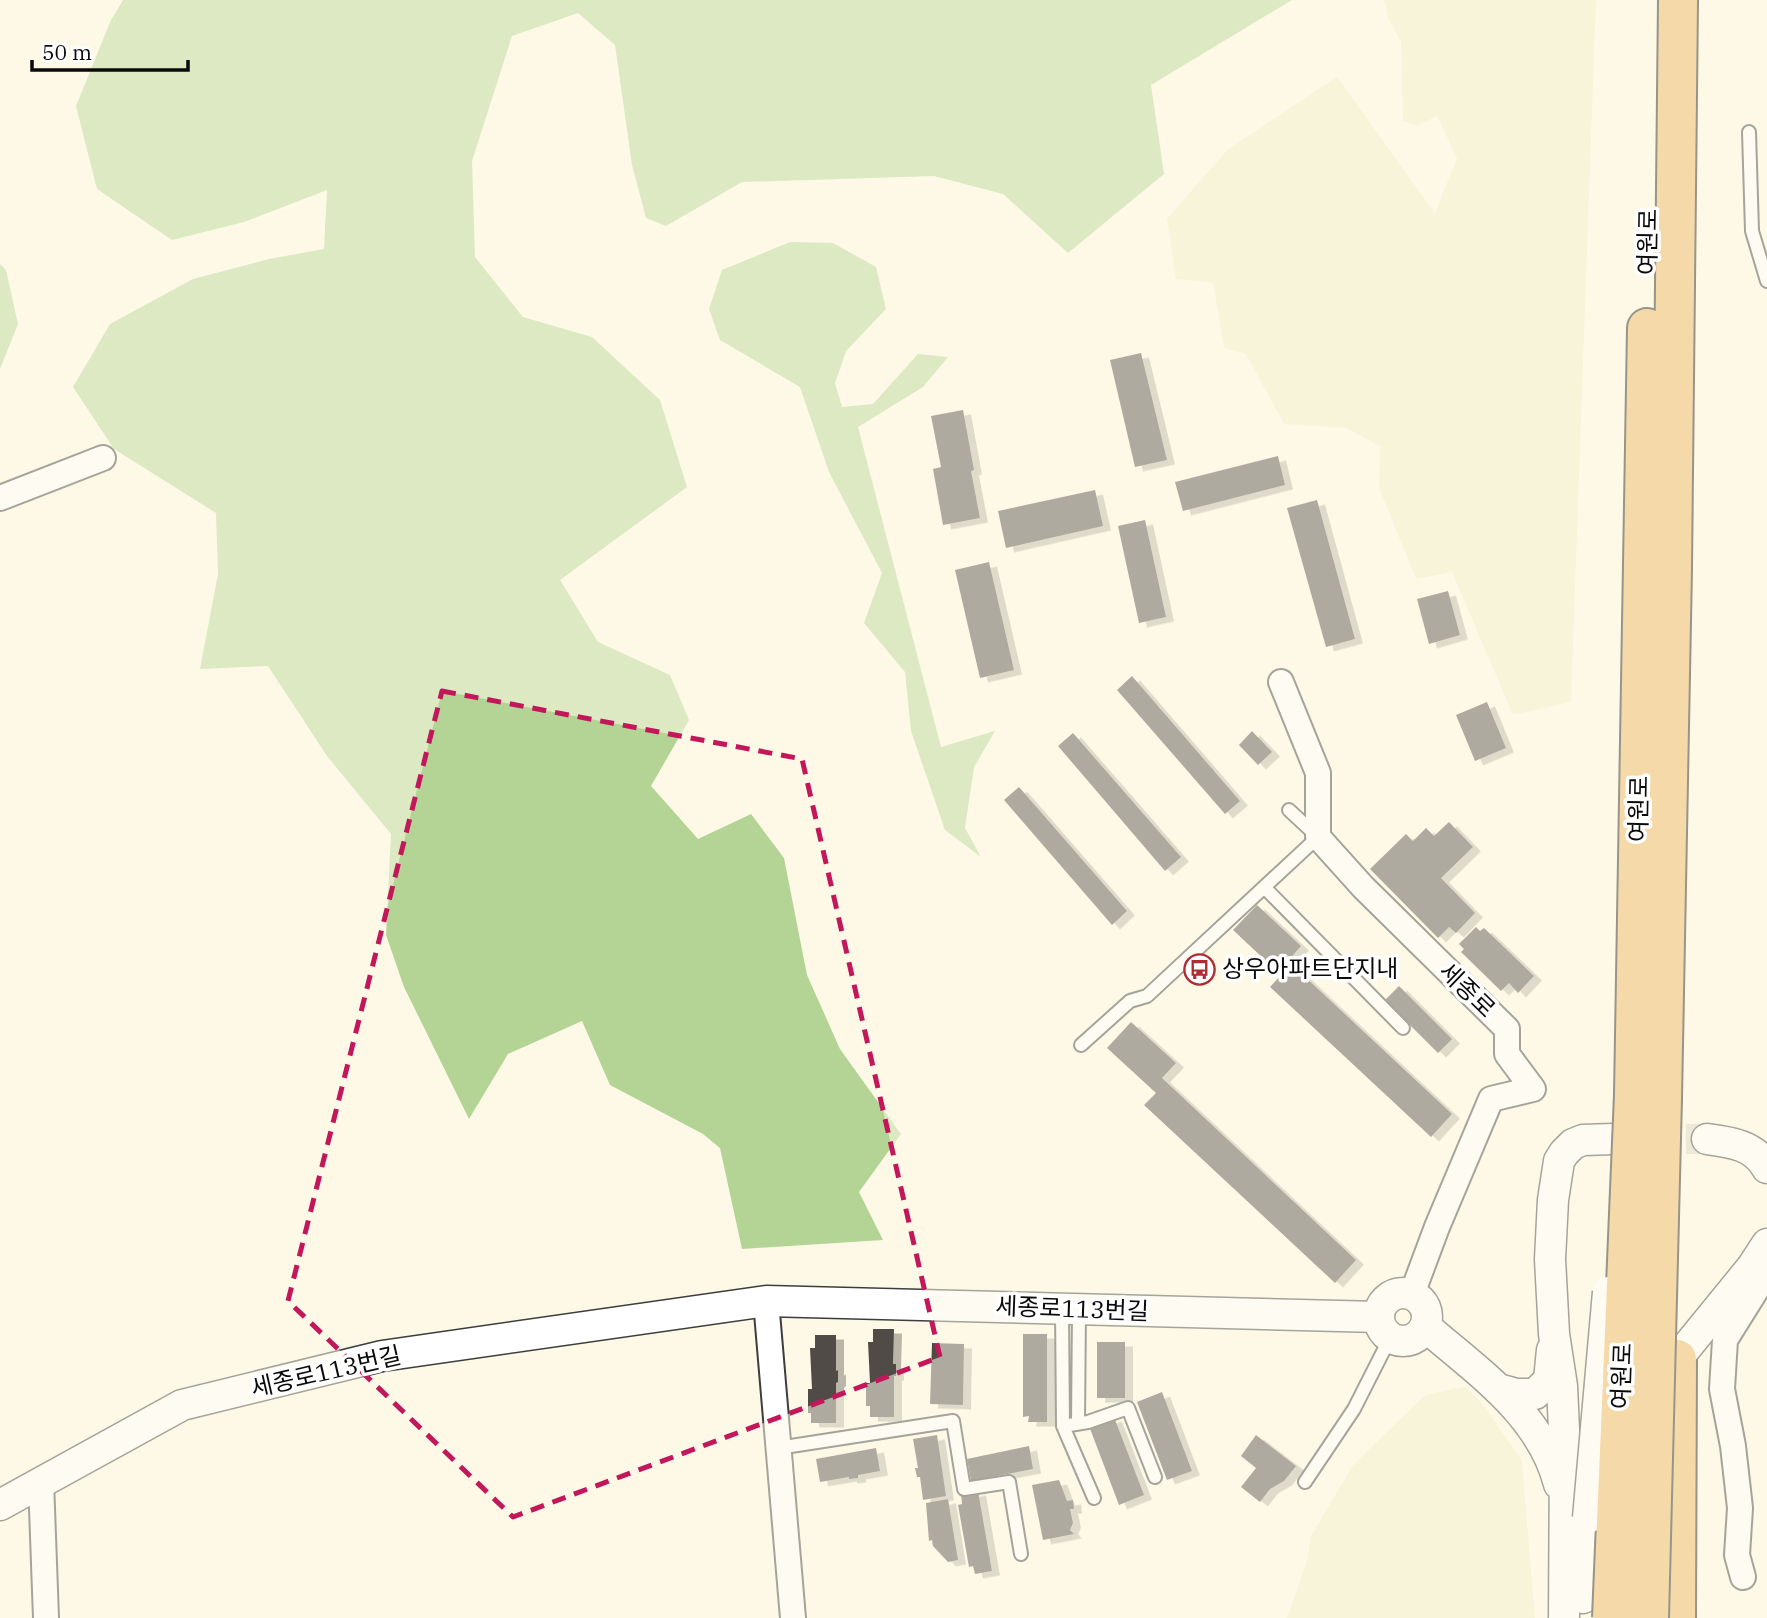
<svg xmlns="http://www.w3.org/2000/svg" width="1767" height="1618" font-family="'IBM Plex Serif','Noto Sans KR',serif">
  <defs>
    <filter id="shadow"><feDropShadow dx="8" dy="4.5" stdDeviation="0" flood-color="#0004"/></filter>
  </defs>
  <rect width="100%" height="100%" fill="#fef9e7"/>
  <path fill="#f1edca" d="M 1384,0 L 1596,0 L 1571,702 L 1513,715 L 1452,572 L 1416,579 L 1379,488 L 1380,446 L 1346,428 L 1284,424 L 1246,354 L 1224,348 L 1213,283 L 1176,279 L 1167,219 L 1227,150 L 1337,77 L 1435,213 L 1457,158 L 1437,116 L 1417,126 L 1403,121 L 1401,42 L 1388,18 Z
    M 1465,1386 L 1484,1406 L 1522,1461 L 1535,1618 L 1287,1618 L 1308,1558 L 1310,1538 L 1353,1465 L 1424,1396 Z"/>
  <path fill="#b3d495" d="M 123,0 L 1292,0 L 1151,85 L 1164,174 L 1068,253 L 1003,194 L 934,176 L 742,182 L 666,226 L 646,218 L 632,165 L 615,45 L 578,13 L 512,36 L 472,161 L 475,257 L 523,317 L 592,337 L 660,400 L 687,487 L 560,580 L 598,642 L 670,675 L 689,720 L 651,786 L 698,839 L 751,814 L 784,858 L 807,975 L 840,1049 L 901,1134 L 859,1192 L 883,1240 L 742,1249 L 720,1148 L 703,1134 L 610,1085 L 582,1021 L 508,1054 L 469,1119 L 404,987 L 386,935 L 391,834 L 327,756 L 268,666 L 200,669 L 218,574 L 216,513 L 114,449 L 73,387 L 110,324 L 193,279 L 269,259 L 324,249 L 327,190 L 244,222 L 172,240 L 97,189 L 76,106 L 111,20 Z
    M 790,242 L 833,243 L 876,267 L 886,309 L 846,351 L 835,383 L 842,407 L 873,404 L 918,354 L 948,357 L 923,387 L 858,427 L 941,747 L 995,731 L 974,767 L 965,828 L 981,857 L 945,830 L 911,731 L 905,672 L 864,623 L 882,573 L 829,472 L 800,387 L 720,340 L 709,309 L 722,270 Z
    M 0,264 L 6,270 L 18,324 L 0,369 Z"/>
  <path fill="#514b47" filter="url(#shadow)" d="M 1141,353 L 1167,460 L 1135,467 L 1110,360 Z
    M 963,410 L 974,470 L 971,471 L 980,518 L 943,525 L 933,469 L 941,467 L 931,416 Z
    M 1278,456 L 1285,485 L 1183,511 L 1175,482 Z
    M 1095,490 L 1103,526 L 1006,548 L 998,511 Z
    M 1317,500 L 1355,639 L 1326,647 L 1287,508 Z
    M 1145,520 L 1166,617 L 1139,623 L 1118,526 Z
    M 989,562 L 1014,670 L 980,678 L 955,570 Z
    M 1448,591 L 1460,635 L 1429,644 L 1417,599 Z
    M 1132,676 L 1240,801 L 1225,814 L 1117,690 Z
    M 1487,702 L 1506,748 L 1475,761 L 1456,715 Z
    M 1252,731 L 1272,752 L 1258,765 L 1239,745 Z
    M 1073,733 L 1181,857 L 1165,871 L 1058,746 Z
    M 1019,787 L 1127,911 L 1112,925 L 1004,800 Z
    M 1449,822 L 1473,847 L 1441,878 L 1475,913 L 1456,933 L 1449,927 L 1438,938 L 1370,869 L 1406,834 L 1413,841 L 1426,828 L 1434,836 Z
    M 1257,905 L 1301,946 L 1288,961 L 1452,1114 L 1431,1137 L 1270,987 L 1281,975 L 1233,930 Z
    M 1476,927 L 1480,931 L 1484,928 L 1534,976 L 1518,993 L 1509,983 L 1501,991 L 1461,952 L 1464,949 L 1459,944 Z
    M 1399,986 L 1452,1039 L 1438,1053 L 1385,1000 Z
    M 1131,1022 L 1176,1063 L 1162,1078 L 1356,1260 L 1335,1283 L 1144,1105 L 1156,1093 L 1107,1048 Z
    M 873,1329 L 894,1329 L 893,1364 L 896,1364 L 896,1376 L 894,1376 L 894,1417 L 870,1417 L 870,1406 L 866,1406 L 866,1383 L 870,1383 L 868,1342 L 873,1342 Z
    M 1023,1334 L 1047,1334 L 1047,1422 L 1028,1422 L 1029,1416 L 1023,1417 Z
    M 815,1335 L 836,1335 L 836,1371 L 838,1370 L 838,1382 L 836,1383 L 836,1423 L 811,1423 L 811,1413 L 808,1413 L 808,1389 L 812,1389 L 810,1348 L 815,1348 Z
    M 1097,1342 L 1125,1342 L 1125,1398 L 1097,1398 Z
    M 932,1343 L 964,1344 L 963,1405 L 930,1404 Z
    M 1162,1392 L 1192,1471 L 1167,1480 L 1137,1402 Z
    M 1114,1417 L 1144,1495 L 1119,1505 L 1089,1426 Z
    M 937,1435 L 946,1496 L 923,1500 L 920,1477 L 917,1477 L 915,1468 L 918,1468 L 913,1439 Z
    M 1256,1435 L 1296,1466 L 1284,1481 L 1270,1489 L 1260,1502 L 1241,1487 L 1256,1468 L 1241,1456 Z
    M 1029,1446 L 1033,1469 L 971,1481 L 967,1459 Z
    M 876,1448 L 880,1471 L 858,1475 L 858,1478 L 849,1479 L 849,1477 L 820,1482 L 816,1459 Z
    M 1059,1480 L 1067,1501 L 1073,1500 L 1074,1509 L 1070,1509 L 1073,1523 L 1070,1530 L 1074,1534 L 1043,1540 L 1032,1485 Z
    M 978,1491 L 992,1571 L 975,1574 L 973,1566 L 969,1567 L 958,1505 L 962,1504 L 961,1494 Z
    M 948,1499 L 958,1560 L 948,1562 L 933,1546 L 932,1540 L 929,1541 L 926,1503 Z"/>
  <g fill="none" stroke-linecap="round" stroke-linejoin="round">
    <path stroke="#d9d5c6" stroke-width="30" stroke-dasharray="30 15" stroke-linecap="butt" d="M 1641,1139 L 1707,1139"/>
    <defs>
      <path id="service" d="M 1749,132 L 1752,231 L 1767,281
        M 1265,888 L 1403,1028
        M 1081,1045 L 1130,1001 L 1147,996 L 1318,837 L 1289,810
        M 1062,1309 L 1063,1426 L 1094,1498
        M 1078,1423 L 1079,1310
        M 1063,1426 L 1088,1422 L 1128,1408 L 1155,1477
        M 778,1448 L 953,1421 L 964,1489 L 1009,1482 L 1021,1554
        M 1305,1482 L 1354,1409 L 1390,1338"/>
      <path id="minor" d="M 0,498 L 103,458
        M 1281,682 L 1318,773 L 1318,837 L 1363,887 L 1507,1029 L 1507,1054 L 1533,1089 L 1491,1099 L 1437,1227 L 1412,1294
        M 766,1301 L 793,1618
        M 41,1481 L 46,1618
        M 1743,1577 L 1737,1555 L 1740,1508 L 1733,1446 L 1722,1389 L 1725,1340 L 1767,1273"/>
      <path id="tertiary" d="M 1707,1139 C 1730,1142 1755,1145 1767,1168
        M1379 1317a24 24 0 1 1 48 0a24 24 0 1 1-48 0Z
        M 1426,1327 C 1478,1372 1541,1414 1559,1484
        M 1677,1359 L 1752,1267 L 1767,1244
        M 1498,1389 L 1516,1394 L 1535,1394 L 1549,1380 L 1552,1350
        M 0,1505 L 182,1405 L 382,1356 L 766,1301 L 1379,1317
        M 1583,1598 L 1588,1518
        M 1564,1618 L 1565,1452 L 1562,1386 L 1554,1334 L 1550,1259 L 1553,1200 L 1559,1161 L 1564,1153 L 1573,1144 L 1583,1140 L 1613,1139"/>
      <path id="trunk" d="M 1634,1095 L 1647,328
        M 1662,1098 L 1672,568 L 1678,0
        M 1676,1618 L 1677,1359"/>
    </defs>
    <use href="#service" stroke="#3d3d3d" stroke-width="16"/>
    <use href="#minor" stroke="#3d3d3d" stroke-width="28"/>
    <use href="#tertiary" stroke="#3d3d3d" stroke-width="33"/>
    <use href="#trunk" stroke="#1b1b1b" stroke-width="42"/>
    <use href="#service" stroke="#fff" stroke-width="12"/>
    <use href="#minor" stroke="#fff" stroke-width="24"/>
    <use href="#tertiary" stroke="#fff" stroke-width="30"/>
    <use href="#trunk" stroke="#eeb25e" stroke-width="38"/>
    <defs>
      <path id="tertiary-bridge" d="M 1588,1518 L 1608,1292"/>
      <path id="trunk-bridge" d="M 1612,1618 L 1634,1095
        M 1649,1618 L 1662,1098"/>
    </defs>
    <use href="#tertiary-bridge" stroke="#3d3d3d" stroke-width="33" stroke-linecap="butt"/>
    <use href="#trunk-bridge" stroke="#1b1b1b" stroke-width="42" stroke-linecap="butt"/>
    <use href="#tertiary-bridge" stroke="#fff" stroke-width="30"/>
    <use href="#trunk-bridge" stroke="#eeb25e" stroke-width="38"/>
  </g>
  <path d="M0 0H1767V1618H0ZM 442,691 L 802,759 L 940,1357 L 513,1517 L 288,1301 Z" fill="#fef9e7" fill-opacity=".55" fill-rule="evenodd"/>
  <path fill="none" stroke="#c2185b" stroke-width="5" stroke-dasharray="14 9" stroke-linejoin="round" d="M 442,691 L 802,759 L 940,1357 L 513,1517 L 288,1301 Z"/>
  <defs>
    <symbol id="bus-ring" viewBox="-11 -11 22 22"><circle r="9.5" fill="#fff" stroke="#b02c35" stroke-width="1.5"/><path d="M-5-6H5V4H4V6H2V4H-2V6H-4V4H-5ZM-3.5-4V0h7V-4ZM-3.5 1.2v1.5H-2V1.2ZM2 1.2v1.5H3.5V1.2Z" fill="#b02c35"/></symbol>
  </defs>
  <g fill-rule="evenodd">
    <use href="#bus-ring" x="1182" y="952" width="35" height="35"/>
  </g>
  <g text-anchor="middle" stroke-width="7" stroke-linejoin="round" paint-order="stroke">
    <g font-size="24" fill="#0a0a0a" stroke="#fff">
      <text transform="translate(1648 242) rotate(-89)" y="8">여원로</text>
      <text transform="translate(1639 809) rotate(-89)" y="8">여원로</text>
      <text transform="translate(1467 990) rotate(44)" y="8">세종로</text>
      <text transform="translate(1072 1309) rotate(2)" y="8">세종로113번길</text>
      <text transform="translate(326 1372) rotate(-13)" y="8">세종로113번길</text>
      <text transform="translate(1622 1376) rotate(-88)" y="8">여원로</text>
    </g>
    <g font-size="24" fill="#0a0a0a" stroke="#fff" text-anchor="start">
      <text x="1222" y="977">상우아파트단지내</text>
    </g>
  </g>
  <path d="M32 60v10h156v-10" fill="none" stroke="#0a0a0a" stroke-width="3.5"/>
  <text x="42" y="60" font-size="21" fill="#0a0a0a" stroke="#ffffff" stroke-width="5" paint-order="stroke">50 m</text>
</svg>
